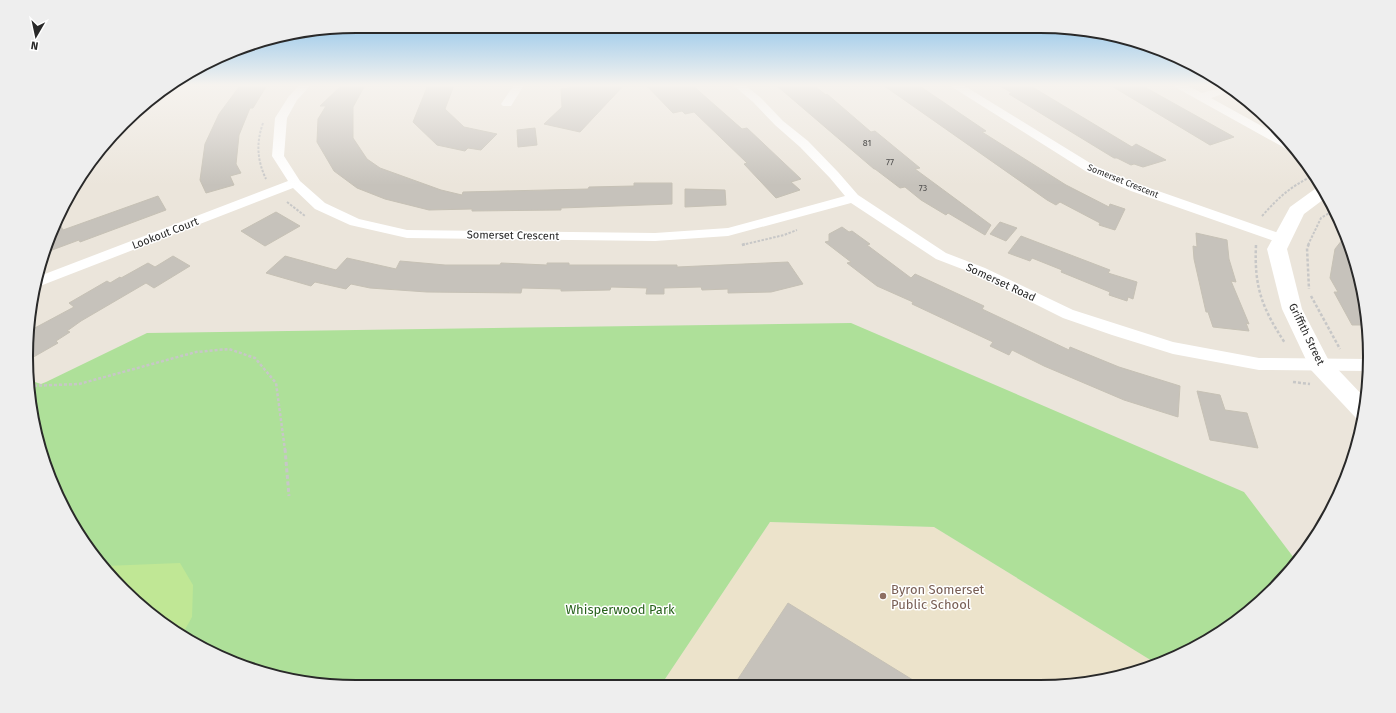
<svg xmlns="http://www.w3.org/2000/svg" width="1396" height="713" font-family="'Fira Sans',sans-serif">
  <rect width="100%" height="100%" fill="#ebe5db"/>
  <path fill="#ece3cb" d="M 770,522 L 934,527 L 1157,664 L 1083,684 L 661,685 Z"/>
  <path fill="#aee099" d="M 851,323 L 1244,492 L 1297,562 L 1241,619 L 1166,662 L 1157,664 L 934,527 L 770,522 L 661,685 L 335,686 L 271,676 L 211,653 L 123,590 L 60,502 L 29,399 L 29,380 L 41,384 L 46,382 L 147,333 Z"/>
  <path fill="#c0e795" d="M 180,563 L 193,585 L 192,617 L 183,633 L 123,590 L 105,566 Z"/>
  <path fill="#c6c2bb" stroke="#c6c1b5" d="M 247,85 L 267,85 L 253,108 L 250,108 L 239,135 L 236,164 L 241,173 L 230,176 L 234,185 L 206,193 L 200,180 L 205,144 L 219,114 L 239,87 L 244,88 Z
    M 342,85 L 365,85 L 353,107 L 353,138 L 367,159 L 380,168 L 441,190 L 462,195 L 463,192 L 588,189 L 589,187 L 634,186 L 634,183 L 672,183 L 672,204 L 561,208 L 561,210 L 472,211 L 472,209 L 429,210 L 385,199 L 357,188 L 334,171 L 317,142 L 318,119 L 326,106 L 320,106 Z
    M 428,85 L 454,85 L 445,109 L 464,127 L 497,134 L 481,150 L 468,148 L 465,151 L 437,145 L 413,122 Z
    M 570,85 L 624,85 L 580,132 L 544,124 L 562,107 L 561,89 L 570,88 Z
    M 646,85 L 692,85 L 742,129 L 747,128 L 801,179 L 791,182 L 800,190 L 776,198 L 744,164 L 747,163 L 694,112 L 685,114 L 682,111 L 673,113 Z
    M 776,85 L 813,85 L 826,95 L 827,94 L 871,132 L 875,131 L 920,168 L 915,169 L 991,225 L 985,235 L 948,213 L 946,215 L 921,200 L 905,187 L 900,188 L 875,169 L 874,169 Z
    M 883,85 L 912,85 L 917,88 L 921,87 L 986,131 L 982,132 L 1066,185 L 1109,207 L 1110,204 L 1125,209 L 1115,230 L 1099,225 L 1100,223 L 1060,202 L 1056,205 L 1047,200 Z
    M 999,85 L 1029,85 L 1132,147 L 1136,144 L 1166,160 L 1143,167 L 1134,164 L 1131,165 L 1117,158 L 1114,158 L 1009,94 L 1012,93 Z
    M 1110,85 L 1141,85 L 1234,137 L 1210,145 Z
    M 535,128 L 537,145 L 518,147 L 517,130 Z
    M 685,189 L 725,190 L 726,205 L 685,207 Z
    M 158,196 L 166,210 L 80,242 L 79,240 L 44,253 L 51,230 L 57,219 L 63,230 Z
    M 276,212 L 300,226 L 265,246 L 241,231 Z
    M 1000,222 L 1017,228 L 1006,241 L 990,234 Z
    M 842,227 L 849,232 L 852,231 L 870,244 L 867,245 L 911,278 L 915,274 L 984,306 L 982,309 L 1069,350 L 1070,347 L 1119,367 L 1180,386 L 1178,417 L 1124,400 L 1044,366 L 1012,350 L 1009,355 L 990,346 L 993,342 L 912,304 L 913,302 L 877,286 L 847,263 L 851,262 L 825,242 L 829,241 L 829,234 Z
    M 1196,233 L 1227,240 L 1229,259 L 1236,282 L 1231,281 L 1249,324 L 1246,323 L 1249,331 L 1213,327 L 1208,312 L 1206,312 L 1194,259 L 1193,246 L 1197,247 Z
    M 1346,235 L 1352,250 L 1367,313 L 1368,325 L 1352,325 L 1334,292 L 1338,292 L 1330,278 L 1335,249 Z
    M 1021,236 L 1110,270 L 1108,273 L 1137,282 L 1133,299 L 1128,297 L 1127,301 L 1109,295 L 1110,292 L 1061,272 L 1062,270 L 1032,258 L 1030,261 L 1008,253 Z
    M 173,256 L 190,266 L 154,288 L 146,283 L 81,321 L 67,331 L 70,332 L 56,341 L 58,343 L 30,359 L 31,330 L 74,307 L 69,303 L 107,281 L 110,283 L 120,277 L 121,278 L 148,263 L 155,267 Z
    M 285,256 L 336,270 L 347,258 L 396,269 L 400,261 L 445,265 L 500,265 L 501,263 L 547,265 L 547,263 L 569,263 L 569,265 L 677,265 L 677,267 L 788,262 L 803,284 L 771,292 L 728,293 L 728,289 L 702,290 L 701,287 L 664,288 L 664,294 L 646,294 L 647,288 L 611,287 L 610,290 L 561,291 L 561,289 L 522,288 L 521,293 L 427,292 L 370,288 L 351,284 L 346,289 L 315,282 L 311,286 L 266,273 Z
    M 1197,391 L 1220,395 L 1225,410 L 1247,413 L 1258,448 L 1210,440 Z
    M 788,603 L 921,685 L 734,685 Z"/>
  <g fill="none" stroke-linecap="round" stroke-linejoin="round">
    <path stroke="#c7c7c7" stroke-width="2" stroke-dasharray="2.5 1.5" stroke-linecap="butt" d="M 263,123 C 256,143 257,160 266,179
      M 287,202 L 305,216
      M 1262,216 C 1280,196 1290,187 1314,175
      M 742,245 L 784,235 L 797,230
      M 1308,245 L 1321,218 L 1334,210"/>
    <path stroke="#c7c7c7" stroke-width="2.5" stroke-dasharray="3 2" stroke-linecap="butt" d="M 1309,244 L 1307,248 L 1309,289
      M 742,245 L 745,244
      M 1256,245 C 1254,287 1262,308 1285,343
      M 1311,296 L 1340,349
      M 1293,382 L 1310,384
      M 29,386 L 79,384 L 196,352 L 229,349 L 255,358 L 276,383 L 285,450
      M 1354,430 L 1360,436"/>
    <path stroke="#c7c7c7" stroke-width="3" stroke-dasharray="4 2.5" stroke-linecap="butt" d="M 285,449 L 289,496"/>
    <path fill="#fff" fill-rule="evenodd" d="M 300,85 L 311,85 L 297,100 L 287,118 L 284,156 L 300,181 L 325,203 L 359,219 L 407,230 L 655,233 L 728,228 L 845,196 L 830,178 L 800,147 L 775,125 L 753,102 L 733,85 L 745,85 L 761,98 L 783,121 L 808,141 L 838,172 L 858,195 L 946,253 L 985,268 L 1073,310 L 1173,342 L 1259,358 L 1369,359 L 1369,371 L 1259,370 L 1173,354 L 1112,335 L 1063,318 L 975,274 L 936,259 L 851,203 L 728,236 L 655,241 L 407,238 L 350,225 L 315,209 L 293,188 L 40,286 L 34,288 L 37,277 L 288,181 L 272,156 L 275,118 L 289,96 Z
      M 514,85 L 524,85 L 511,106 L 503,106 L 501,104 Z
      M 951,85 L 963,85 L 1095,166 L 1141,185 L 1287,236 L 1289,239 L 1287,242 L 1282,243 L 1277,242 L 1131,191 L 1087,172 L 952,87 Z
      M 1174,85 L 1187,85 L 1202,93 L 1227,86 L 1234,90 L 1211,98 L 1289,141 L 1298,152 L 1292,152 L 1175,87 Z"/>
    <path fill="#fff" fill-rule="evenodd" d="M 1319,186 L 1322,186 L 1328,196 L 1304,214 L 1287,249 L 1302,309 L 1328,359 L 1366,399 L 1362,421 L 1356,418 L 1311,370 L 1308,364 L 1282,309 L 1267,249 L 1290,207 Z"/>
  </g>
  <linearGradient id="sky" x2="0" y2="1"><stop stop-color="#79bae9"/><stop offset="0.46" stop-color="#f6f3ef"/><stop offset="1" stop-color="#f6f3ef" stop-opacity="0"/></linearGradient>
  <rect width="1396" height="185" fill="url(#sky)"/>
  <circle fill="#8d6e63" stroke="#fff" stroke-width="1.5" cx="883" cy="596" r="4"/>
  <g text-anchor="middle" stroke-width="3" stroke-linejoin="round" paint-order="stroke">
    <g font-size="9" fill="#504f4e">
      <text x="867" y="146">81</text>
      <text x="890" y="165">77</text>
      <text x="923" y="191">73</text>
    </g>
    <g font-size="9" fill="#292929" stroke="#fff">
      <text transform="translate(1123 181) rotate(22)" y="3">Somerset Crescent</text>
    </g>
    <g font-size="11" fill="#292929" stroke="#fff">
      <text transform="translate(165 233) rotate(-21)" y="4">Lookout Court</text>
      <text transform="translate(513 235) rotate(1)" y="4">Somerset Crescent</text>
      <text transform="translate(1001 282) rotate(25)" y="4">Somerset Road</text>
      <text transform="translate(1307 334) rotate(64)" y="4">Griffith Street</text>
    </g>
    <g font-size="13" fill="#785e54" stroke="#fff" text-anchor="start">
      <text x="891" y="594">Byron Somerset<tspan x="891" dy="15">Public School</tspan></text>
    </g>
    <g font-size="13" fill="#28631c" stroke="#fff">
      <text x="620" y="614">Whisperwood Park</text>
    </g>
  </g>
  <path d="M0 0H1396V713H0ZM356 33H1040A323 323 0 0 1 1363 356V357A323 323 0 0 1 1040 680H356A323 323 0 0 1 33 357V356A323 323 0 0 1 356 33Z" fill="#eee" fill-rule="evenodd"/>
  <path fill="none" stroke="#292929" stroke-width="2" d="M356 33H1040A323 323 0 0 1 1363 356V357A323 323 0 0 1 1040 680H356A323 323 0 0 1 33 357V356A323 323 0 0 1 356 33Z"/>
  <g transform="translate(36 36) rotate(189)" stroke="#ffffff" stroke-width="3" paint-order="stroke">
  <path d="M0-3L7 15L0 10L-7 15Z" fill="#292929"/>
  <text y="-6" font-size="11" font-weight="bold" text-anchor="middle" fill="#292929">N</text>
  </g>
</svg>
